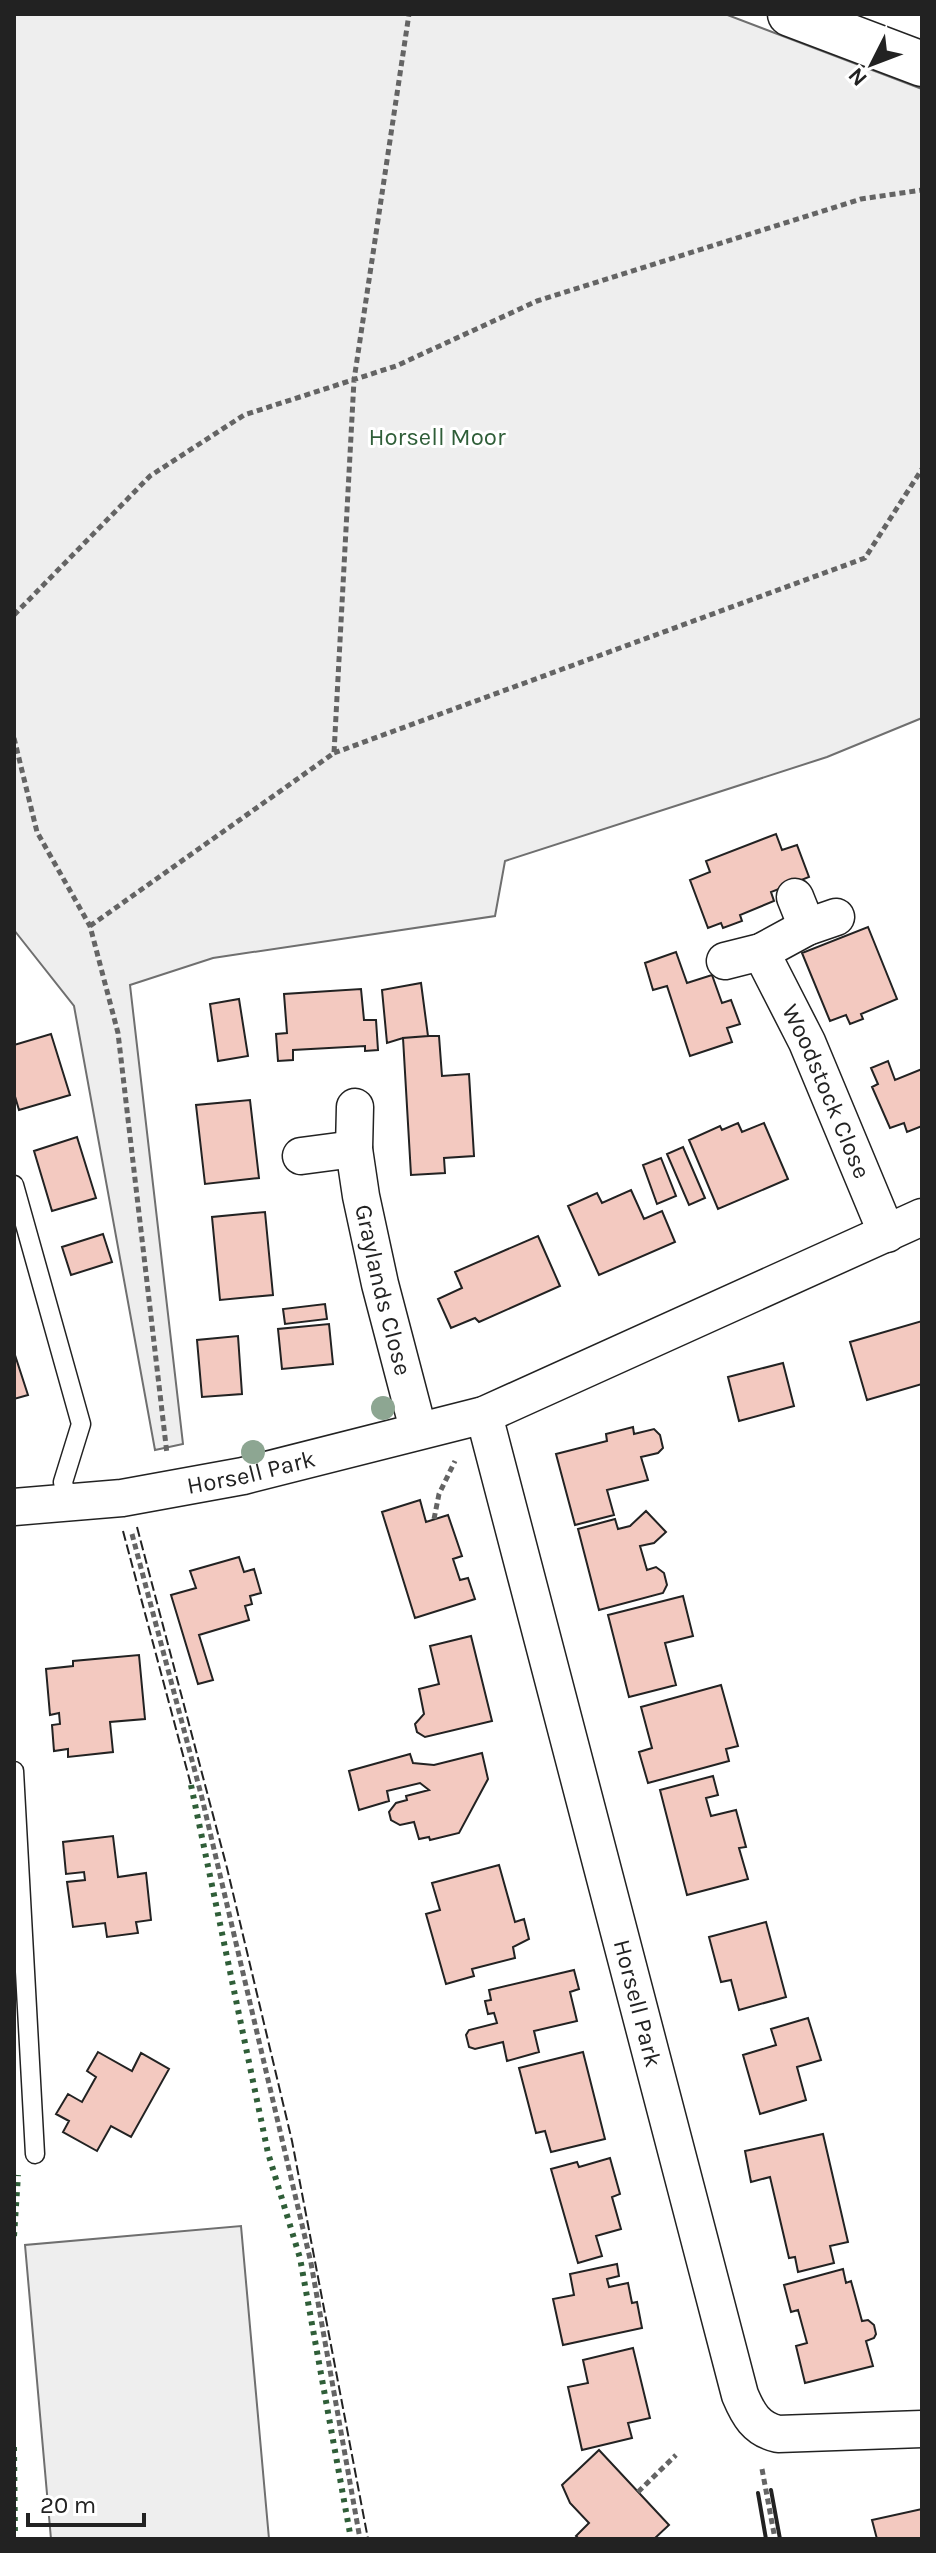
<svg xmlns="http://www.w3.org/2000/svg" width="936" height="2553" font-family="Karla,sans-serif">
  <rect width="100%" height="100%" fill="#fff"/>
  <path fill="#eee" stroke="#6f6f6f" stroke-width="2" d="M 14,14 L 725,14 L 922,89 L 922,718 L 827,757 L 505,861 L 495,916 L 213,958 L 130,985 L 183,1444 L 155,1450 L 74,1006 L 14,930 Z
    M 241,2226 L 269,2539 L 51,2539 L 25,2245 Z"/>
  <path fill="#f3c9c0" stroke="#222" stroke-width="2" d="M 776,834 L 782,850 L 797,845 L 809,877 L 771,892 L 774,901 L 740,915 L 742,921 L 723,928 L 721,923 L 708,928 L 690,880 L 710,872 L 706,861 Z
    M 868,927 L 897,999 L 861,1014 L 863,1019 L 850,1024 L 846,1015 L 830,1021 L 802,953 Z
    M 676,952 L 687,983 L 712,975 L 722,1003 L 731,1000 L 740,1024 L 727,1028 L 732,1042 L 690,1056 L 667,986 L 653,990 L 645,963 Z
    M 421,983 L 428,1036 L 403,1038 L 387,1043 L 382,990 Z
    M 361,989 L 364,1020 L 376,1020 L 378,1050 L 365,1051 L 365,1046 L 293,1050 L 293,1060 L 278,1061 L 276,1034 L 287,1033 L 284,994 Z
    M 239,999 L 248,1056 L 218,1061 L 210,1004 Z
    M 51,1034 L 70,1095 L 19,1110 L 14,1093 L 14,1045 Z
    M 428,1036 L 439,1036 L 442,1076 L 469,1074 L 474,1156 L 444,1158 L 445,1173 L 411,1175 L 403,1038 Z
    M 888,1061 L 895,1080 L 922,1069 L 922,1126 L 907,1132 L 904,1123 L 890,1128 L 872,1087 L 878,1084 L 871,1068 Z
    M 250,1100 L 259,1178 L 205,1184 L 196,1105 Z
    M 738,1123 L 742,1132 L 764,1123 L 788,1179 L 718,1209 L 689,1140 L 720,1126 L 722,1130 Z
    M 77,1137 L 96,1198 L 52,1211 L 34,1151 Z
    M 683,1147 L 705,1198 L 689,1205 L 667,1154 Z
    M 661,1158 L 676,1196 L 657,1204 L 643,1165 Z
    M 631,1190 L 644,1219 L 662,1211 L 675,1242 L 599,1275 L 568,1206 L 597,1193 L 602,1203 Z
    M 265,1212 L 273,1295 L 220,1300 L 212,1217 Z
    M 103,1234 L 112,1262 L 71,1275 L 62,1247 Z
    M 538,1236 L 560,1286 L 479,1322 L 475,1318 L 451,1328 L 438,1299 L 462,1288 L 455,1272 Z
    M 325,1304 L 327,1319 L 285,1324 L 283,1309 Z
    M 922,1321 L 922,1384 L 867,1400 L 850,1342 Z
    M 329,1324 L 333,1364 L 282,1369 L 278,1329 Z
    M 238,1336 L 242,1394 L 202,1397 L 197,1340 Z
    M 14,1352 L 28,1395 L 14,1399 Z
    M 783,1363 L 794,1406 L 739,1421 L 728,1377 Z
    M 633,1427 L 634,1434 L 654,1429 L 660,1435 L 663,1448 L 658,1453 L 641,1457 L 648,1480 L 607,1490 L 614,1515 L 575,1525 L 556,1454 L 607,1441 L 606,1434 Z
    M 420,1500 L 426,1522 L 448,1515 L 462,1556 L 453,1559 L 460,1580 L 468,1578 L 475,1599 L 415,1618 L 382,1512 Z
    M 646,1511 L 666,1532 L 654,1543 L 640,1546 L 647,1570 L 656,1567 L 664,1573 L 667,1585 L 663,1593 L 599,1610 L 578,1529 L 615,1519 L 618,1529 L 630,1526 Z
    M 239,1557 L 244,1572 L 254,1569 L 261,1593 L 250,1596 L 252,1604 L 245,1606 L 249,1620 L 199,1635 L 213,1680 L 198,1684 L 171,1595 L 196,1588 L 190,1571 Z
    M 683,1596 L 693,1636 L 665,1643 L 676,1685 L 629,1697 L 608,1615 Z
    M 471,1636 L 492,1721 L 425,1737 L 417,1732 L 415,1724 L 424,1714 L 419,1689 L 439,1684 L 430,1646 Z
    M 139,1655 L 145,1719 L 110,1722 L 113,1752 L 68,1757 L 68,1749 L 54,1751 L 52,1725 L 60,1724 L 59,1713 L 50,1715 L 46,1669 L 73,1666 L 73,1661 Z
    M 721,1685 L 738,1746 L 726,1749 L 729,1761 L 648,1783 L 639,1752 L 652,1748 L 641,1707 Z
    M 482,1753 L 488,1779 L 459,1833 L 430,1840 L 429,1837 L 419,1839 L 414,1822 L 400,1825 L 391,1820 L 389,1812 L 396,1803 L 407,1800 L 406,1796 L 429,1790 L 420,1783 L 387,1791 L 389,1801 L 359,1810 L 349,1771 L 410,1754 L 413,1763 L 434,1765 Z
    M 713,1776 L 718,1795 L 706,1798 L 711,1816 L 736,1810 L 746,1847 L 739,1848 L 748,1879 L 687,1895 L 660,1790 Z
    M 113,1836 L 118,1877 L 146,1873 L 151,1920 L 136,1922 L 138,1933 L 107,1937 L 105,1923 L 73,1927 L 67,1882 L 85,1880 L 84,1872 L 66,1874 L 63,1842 Z
    M 499,1865 L 515,1922 L 524,1919 L 529,1939 L 513,1947 L 515,1958 L 472,1969 L 474,1976 L 446,1984 L 426,1914 L 440,1910 L 432,1883 Z
    M 766,1922 L 786,1997 L 739,2010 L 731,1980 L 721,1982 L 709,1937 Z
    M 574,1970 L 579,1989 L 570,1992 L 577,2021 L 534,2031 L 539,2052 L 507,2061 L 503,2042 L 475,2049 L 469,2047 L 466,2035 L 469,2030 L 497,2023 L 494,2013 L 488,2014 L 485,2001 L 491,2000 L 489,1990 Z
    M 808,2018 L 821,2060 L 797,2067 L 806,2100 L 760,2114 L 743,2055 L 776,2045 L 771,2029 Z
    M 98,2052 L 132,2071 L 141,2053 L 169,2069 L 131,2137 L 111,2126 L 97,2151 L 63,2132 L 69,2121 L 56,2114 L 68,2094 L 82,2102 L 96,2077 L 87,2071 Z
    M 583,2052 L 605,2139 L 551,2152 L 545,2131 L 536,2133 L 519,2068 Z
    M 823,2134 L 848,2242 L 830,2246 L 834,2263 L 798,2272 L 795,2257 L 789,2258 L 770,2177 L 751,2182 L 745,2151 Z
    M 610,2158 L 620,2194 L 612,2197 L 621,2229 L 596,2236 L 602,2256 L 578,2263 L 551,2169 L 577,2162 L 579,2167 Z
    M 617,2264 L 619,2276 L 607,2279 L 609,2287 L 628,2283 L 632,2303 L 637,2302 L 642,2328 L 563,2345 L 553,2299 L 574,2295 L 570,2274 Z
    M 843,2269 L 846,2283 L 851,2281 L 862,2321 L 868,2320 L 874,2325 L 876,2334 L 874,2338 L 866,2341 L 873,2366 L 805,2383 L 796,2346 L 807,2343 L 798,2310 L 791,2312 L 784,2285 Z
    M 633,2348 L 650,2418 L 628,2423 L 632,2438 L 582,2450 L 568,2387 L 588,2383 L 583,2360 Z
    M 599,2450 L 669,2525 L 654,2539 L 579,2539 L 576,2536 L 589,2523 L 570,2503 L 562,2485 Z
    M 922,2509 L 922,2539 L 877,2539 L 872,2520 Z"/>
  <g fill="none" stroke-linecap="round" stroke-linejoin="round">
    <defs>
      <path id="service" d="M 14,1185 L 81,1424 L 63,1482 L 68,1504
        M 14,1771 L 35,2154"/>
      <g id="minor">
        <path d="M 795,897 L 807,927"/>
        <path id="s1" d="M 761,952 L 807,1042 L 887,1234"/>
        <path d="M 725,961 L 761,952 L 807,927 L 836,917"/>
        <path id="s2" d="M 355,1107 L 354,1149 L 361,1196 L 380,1284 L 418,1429"/>
        <path d="M 301,1156 L 354,1149"/>
        <path id="s3" d="M 484,1415 L 740,2395 C 748,2414 756,2429 778,2434 L 922,2429"/>
        <path id="s4" d="M 14,1507 L 122,1498 L 243,1476 L 484,1415 L 922,1217"/>
      </g>
      <path id="tertiary" d="M 790,14 L 922,64"/>
    </defs>
    <use href="#service" stroke="#222" stroke-width="21"/>
    <use href="#minor" stroke="#222" stroke-width="39"/>
    <use href="#tertiary" stroke="#222" stroke-width="47"/>
    <path stroke="#646464" stroke-width="5" stroke-dasharray="6 4" stroke-linecap="butt" d="M 14,615 L 150,476 L 244,415 L 396,366 L 537,301 L 861,199 L 922,190
      M 14,738 L 37,832 L 90,926 L 118,1033 L 167,1454
      M 334,753 L 865,558 L 922,469
      M 90,926 L 334,753 L 354,380 L 409,14
      M 434,1519 L 439,1494 L 455,1461
      M 132,1534 L 202,1798 L 311,2263 L 360,2539
      M 762,2469 L 775,2539
      M 638,2492 L 676,2455"/>
    <use href="#service" stroke="#fff" stroke-width="18"/>
    <use href="#minor" stroke="#fff" stroke-width="36"/>
    <use href="#tertiary" stroke="#fff" stroke-width="44"/>
    <path stroke="#2f5e38" stroke-width="6" stroke-dasharray="4 6" stroke-linecap="butt" d="M 191,1785 L 268,2153 L 300,2258 L 351,2539
      M 14,2236 L 18,2175
      M 14,2447 L 15,2539"/>
    <path stroke="#222" stroke-width="2" stroke-dasharray="10 4" stroke-linecap="butt" d="M 137,1527 L 227,1868 L 292,2141 L 368,2539
      M 123,1531 L 191,1785"/>
    <path stroke="#222" stroke-width="4" d="M 771,2490 L 780,2539
      M 758,2493 L 766,2539"/>
  </g>
  <g fill="#8da692">
    <circle cx="383" cy="1408" r="12"/>
    <circle cx="253" cy="1452" r="12"/>
  </g>
  <g text-anchor="middle" stroke-width="6" stroke-linejoin="round" paint-order="stroke">
    <g font-size="24" fill="#2f5e38" stroke="#fff">
      <text x="437" y="445">Horsell Moor</text>
    </g>
    <g font-size="24" fill="#222" stroke="#fff">
      <text dy="8" stroke="none"><textPath href="#s1" startOffset="154">Woodstock Close</textPath></text>
      <text dy="8" stroke="none"><textPath href="#s2" startOffset="186">Graylands Close</textPath></text>
      <text dy="8" stroke="none"><textPath href="#s4" startOffset="240">Horsell Park</textPath></text>
      <text dy="8" stroke="none"><textPath href="#s3" startOffset="608">Horsell Park</textPath></text>
    </g>
  </g>
  <rect width="936" height="2553" fill="none" stroke="#222222" stroke-width="32"/>
  <g transform="translate(872 64) rotate(228)" stroke="#ffffff" stroke-width="6" paint-order="stroke">
  <path d="M0-6L14 30L0 20L-14 30Z" fill="#222222"/>
  <text y="-12" font-size="22" font-weight="bold" text-anchor="middle" fill="#222222">N</text>
  </g>
  <path d="M28 2513v12h116v-12" fill="none" stroke="#222222" stroke-width="4"/>
  <text x="40" y="2513" font-size="24" fill="#222222" stroke="#ffffff" stroke-width="6" paint-order="stroke">20 m</text>
</svg>
